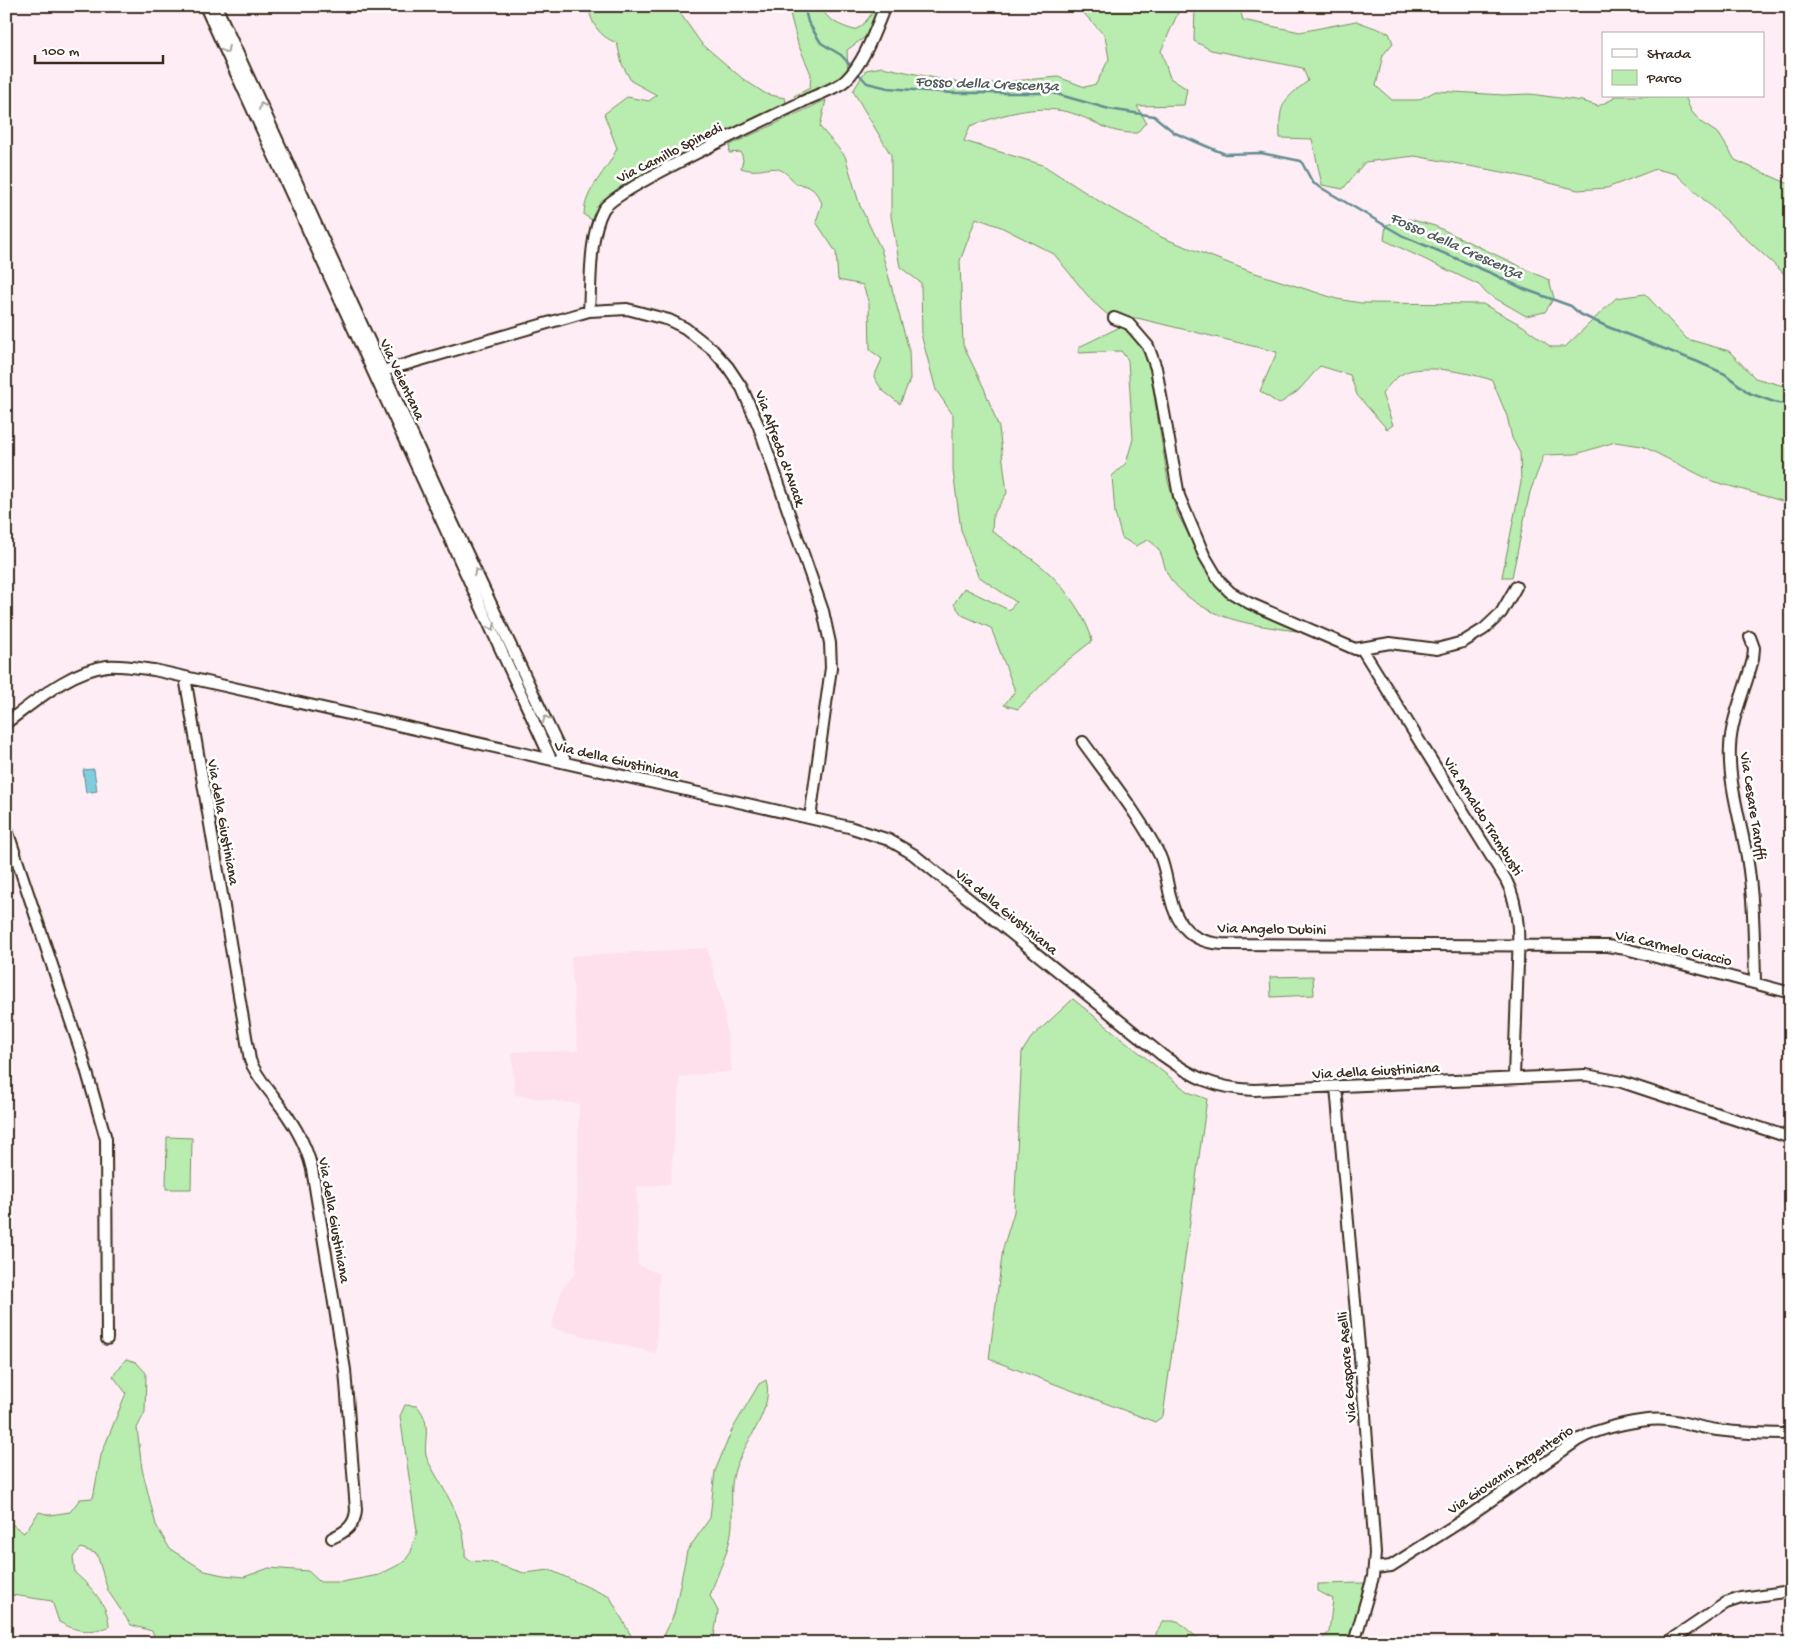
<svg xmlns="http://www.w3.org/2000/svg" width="1797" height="1649" font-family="'Gochi Hand',sans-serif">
  <rect width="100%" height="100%" fill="#feedf4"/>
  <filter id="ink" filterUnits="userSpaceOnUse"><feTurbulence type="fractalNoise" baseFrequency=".02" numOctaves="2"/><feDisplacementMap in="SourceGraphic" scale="10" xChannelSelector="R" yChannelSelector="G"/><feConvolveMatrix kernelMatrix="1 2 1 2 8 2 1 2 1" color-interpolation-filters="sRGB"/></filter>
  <g filter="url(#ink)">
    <path fill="#fde0ec" d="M 707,948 L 723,1005 L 732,1071 L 680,1077 L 670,1184 L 637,1187 L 638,1265 L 659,1274 L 656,1353 L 551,1328 L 562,1289 L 576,1272 L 579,1104 L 515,1095 L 512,1052 L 578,1051 L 571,956 Z"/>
    <path fill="#b8edaf" stroke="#7a8c66" d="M 588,6 L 675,6 L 701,43 L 743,79 L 766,94 L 785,98 L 787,106 L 693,152 L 592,220 L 584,215 C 584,189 608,171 617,148 L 604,114 L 627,97 L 649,101 L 657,95 L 631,81 L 622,64 L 617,43 C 599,36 592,25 588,6 Z
      M 788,6 L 821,6 C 825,20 841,26 854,30 L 862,26 L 873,12 L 879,15 L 868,35 L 847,50 L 848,72 L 839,80 L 797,102 L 794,96 L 810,88 L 811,74 L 798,44 Z
      M 1077,6 L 1181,6 L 1161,51 L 1170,78 L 1187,89 L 1184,105 L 1137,106 L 1146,122 L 1137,133 C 1106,134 1095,119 1068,112 C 1035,104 1001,115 970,126 L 964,141 L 1043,165 L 1105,205 L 1163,238 L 1249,271 L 1337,299 L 1361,303 L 1483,304 L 1523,326 L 1551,347 L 1565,347 L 1616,298 L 1645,294 L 1687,339 L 1729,351 L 1755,378 L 1791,388 L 1791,501 L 1782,501 L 1712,481 L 1642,446 L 1615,442 L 1576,454 L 1544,455 L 1530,492 L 1512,577 L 1502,577 L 1521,482 L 1520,453 L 1512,438 L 1507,416 L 1492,380 C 1469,373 1437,366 1413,370 C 1400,372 1389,384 1382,394 L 1393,425 L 1387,429 L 1357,395 L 1350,375 L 1320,366 L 1298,391 L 1279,404 L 1260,391 L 1277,352 L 1137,318 L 1110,317 L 1092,301 L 1054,254 L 1001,227 L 976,218 L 960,261 L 963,345 L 984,388 L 999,428 L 1007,493 L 993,515 L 992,531 C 1010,545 1032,557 1049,573 C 1064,587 1089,621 1092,641 L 1059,667 L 1018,709 L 1004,705 L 1015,691 L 991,628 L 962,615 L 954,604 L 964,588 L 1009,610 L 1016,602 L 978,576 L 961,530 L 953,471 L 953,415 L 936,390 L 922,338 L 921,283 L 900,267 L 891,216 L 891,155 L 853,91 L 866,70 L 882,67 L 969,85 L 1058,77 L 1085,87 L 1096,84 L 1109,59 L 1105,36 Z
      M 1195,6 L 1239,6 L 1243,20 L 1300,32 L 1356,21 L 1389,33 L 1393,43 L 1383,55 L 1376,86 L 1392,100 L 1418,100 L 1436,91 L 1504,95 L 1530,94 L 1582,101 L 1598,106 L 1613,99 L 1614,96 L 1685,96 L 1691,111 L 1702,123 L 1719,134 L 1735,160 L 1791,185 L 1791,280 L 1676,174 L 1656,169 L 1607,188 L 1578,190 L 1513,174 L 1415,156 L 1365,162 L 1343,189 L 1322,185 L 1312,139 L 1280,138 C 1279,105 1281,101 1308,81 L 1303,68 L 1211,50 L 1194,41 Z
      M 826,100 L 820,127 L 845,156 L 860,206 L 881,249 L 909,350 L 910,379 L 900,404 L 882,390 L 874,377 L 882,359 L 870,350 L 869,304 L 863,285 L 838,280 L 836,252 L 816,222 L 822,203 C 815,190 811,185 796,184 C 774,155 767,177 741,168 L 743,160 L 741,152 L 729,153 L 730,145 Z
      M 1409,219 L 1435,226 L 1549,280 L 1554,298 L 1545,312 L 1526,316 L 1486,293 L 1479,285 L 1384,240 L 1386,225 Z
      M 1122,326 L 1140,345 L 1149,364 L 1168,481 L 1177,513 L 1209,573 L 1225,593 L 1294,625 L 1296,631 C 1248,624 1205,620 1172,581 C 1160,566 1167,551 1148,540 L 1136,546 L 1122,538 L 1115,513 L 1112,476 L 1126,463 L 1133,439 L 1128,360 L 1121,351 L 1078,353 L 1079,347 Z
      M 1313,976 L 1314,995 L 1271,997 L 1270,977 Z
      M 1073,999 L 1188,1092 L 1207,1099 L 1163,1416 L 1155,1422 L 989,1359 L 1003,1248 L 1014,1212 L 1022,1052 L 1031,1038 Z
      M 167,1137 L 192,1138 L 191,1189 L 166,1189 Z
      M 126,1359 L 136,1362 L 146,1373 L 145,1412 L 137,1428 L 142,1469 L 156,1525 L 170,1549 L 205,1571 L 223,1575 L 244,1577 L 269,1568 L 308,1571 L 320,1582 L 342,1582 L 379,1575 L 404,1562 L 411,1552 L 417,1531 L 400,1416 L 405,1405 L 417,1406 C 435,1426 420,1446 428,1461 C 444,1491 467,1522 465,1557 L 471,1561 L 490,1562 L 524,1573 L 550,1570 L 610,1597 L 635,1643 L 158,1643 L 152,1631 L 131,1625 L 108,1591 L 97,1554 L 81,1548 L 73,1557 L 75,1573 C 90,1586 109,1605 109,1627 C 88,1633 78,1632 59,1622 L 52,1601 L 6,1594 L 6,1520 L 24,1533 L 39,1512 L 50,1515 L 70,1512 L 80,1499 L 93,1498 L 101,1455 L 126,1393 L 113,1376 Z
      M 766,1380 C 774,1407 748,1438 738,1462 C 728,1483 733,1504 732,1526 C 730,1551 717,1573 710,1596 L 718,1611 L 713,1643 L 658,1643 L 662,1640 L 674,1614 L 687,1551 L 710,1518 L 715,1471 L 732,1430 L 759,1384 Z
      M 1364,1583 L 1350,1643 L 1319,1643 L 1329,1632 L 1333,1599 L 1318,1591 L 1318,1584 Z
      M 1164,1621 L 1178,1621 L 1203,1643 L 1156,1643 L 1156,1633 Z"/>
    <path fill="#7fcdde" stroke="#648c91" d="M 94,769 L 97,791 L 86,793 L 83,770 Z"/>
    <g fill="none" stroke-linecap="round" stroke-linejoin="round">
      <path stroke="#648c91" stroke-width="2.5" d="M 804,6 L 808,22 L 821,43 L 841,55 L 852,67
        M 856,71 L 867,83 L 888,88 L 952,93 L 1053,93 L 1109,109 L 1154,116 L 1175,133 L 1225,154 L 1261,153 L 1301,161 L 1313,183 L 1403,236 L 1493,274 L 1524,289 L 1571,306 L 1580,314 L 1608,327 L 1698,362 L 1725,374 L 1749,393 L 1777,403 L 1791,404"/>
      <defs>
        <path id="minor" d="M 205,6 L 551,759
          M 216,6 L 450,517 L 566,763
          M 589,311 C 591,282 589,236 603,210 C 614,189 771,117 802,102 C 813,96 838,88 846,80 C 865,61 875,30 885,6
          M 1114,318 L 1129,324 L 1148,346 L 1156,368 L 1179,496 L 1204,555 L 1220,582 L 1230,592 L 1249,603 L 1355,649 L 1390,643 L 1437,649 L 1463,642 L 1484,629 L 1501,613 L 1516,587
          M 376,373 L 589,311 L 627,309 L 669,320 L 685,328 L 712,349 L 728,367 L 742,388 L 759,427 L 823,611 L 830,643 L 831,668 L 810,818
          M 1750,637 L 1754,648 L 1753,659 C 1746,688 1731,718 1730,747 C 1728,783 1741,822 1747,857 C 1754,899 1754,940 1755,982
          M 1362,649 L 1506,880 C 1523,913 1518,953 1517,989 C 1516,1018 1515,1048 1514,1077
          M 185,677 L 250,1060 C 255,1074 265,1085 274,1097 C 291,1120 305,1140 312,1169 L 345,1370 L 356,1510 C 355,1526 345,1532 332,1538
          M 6,723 C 36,701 69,671 107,666 C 123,665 139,668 154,670 L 849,827 L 889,840 L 913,854 L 1162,1055 C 1194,1078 1214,1088 1254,1090 L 1586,1075 L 1622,1082 L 1791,1138
          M 1083,742 C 1109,778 1140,816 1160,856 C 1170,879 1167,909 1185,928 C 1194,939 1208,943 1222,944 L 1607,946 L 1626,949 L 1791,993
          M 6,827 L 82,1055 L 106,1139 L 107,1339
          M 1336,1087 L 1365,1414 L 1375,1553 L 1373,1577 L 1354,1643
          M 1375,1568 L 1391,1566 L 1457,1524 L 1578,1440 C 1598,1428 1645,1417 1668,1420 C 1685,1422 1701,1428 1717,1430 C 1742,1433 1766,1434 1791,1434
          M 1667,1643 L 1726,1603 L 1741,1598 L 1791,1591"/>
      </defs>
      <use href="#minor" stroke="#3b2a1e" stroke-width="14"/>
      <use href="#minor" stroke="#fff" stroke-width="10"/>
    </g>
    <defs><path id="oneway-chevron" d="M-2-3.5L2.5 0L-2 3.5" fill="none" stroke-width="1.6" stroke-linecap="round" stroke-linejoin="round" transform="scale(1.25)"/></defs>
    <g stroke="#a79f9a">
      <use href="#oneway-chevron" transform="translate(226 50) rotate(64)"/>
      <use href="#oneway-chevron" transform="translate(262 106) rotate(-114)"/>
      <use href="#oneway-chevron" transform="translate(477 572) rotate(-116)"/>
      <use href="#oneway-chevron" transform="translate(492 627) rotate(65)"/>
      <use href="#oneway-chevron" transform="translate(546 719) rotate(-115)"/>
    </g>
  </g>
  <g text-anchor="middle" stroke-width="5" stroke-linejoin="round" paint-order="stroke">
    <g font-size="15" fill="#3b2a1e" stroke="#fff">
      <text transform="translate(669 152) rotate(-27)" y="5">Via Camillo Spinedi</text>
      <text transform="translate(403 379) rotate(65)" y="5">Via Veientana</text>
      <text transform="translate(781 448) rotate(70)" y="5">Via Alfredo d'Avack</text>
      <text transform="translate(617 759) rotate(13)" y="5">Via della Giustiniana</text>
      <text transform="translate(1754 806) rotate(81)" y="5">Via Cesare Taruffi</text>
      <text transform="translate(1484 816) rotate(58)" y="5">Via Arnaldo Trambusti</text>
      <text transform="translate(224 822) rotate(80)" y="5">Via della Giustiniana</text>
      <text transform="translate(1007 911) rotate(39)" y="5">Via della Giustiniana</text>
      <text transform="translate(1272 928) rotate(1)" y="5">Via Angelo Dubini</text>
      <text transform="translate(1674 947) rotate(13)" y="5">Via Carmelo Ciaccio</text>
      <text transform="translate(1376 1070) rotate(-3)" y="5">Via della Giustiniana</text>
      <text transform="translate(335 1220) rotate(80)" y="5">Via della Giustiniana</text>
      <text transform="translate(1346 1367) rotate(-95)" y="5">Via Gaspare Aselli</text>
      <text transform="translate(1510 1469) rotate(-34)" y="5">Via Giovanni Argenterio</text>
    </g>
    <g font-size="16" font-style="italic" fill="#4f5b58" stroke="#fff">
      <text transform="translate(987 82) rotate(2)" y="6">Fosso della Crescenza</text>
      <text transform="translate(1457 244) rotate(24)" y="6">Fosso della Crescenza</text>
    </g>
  </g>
  <rect width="1797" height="1649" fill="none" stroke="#fff" stroke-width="25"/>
  <rect x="12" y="12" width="1772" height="1624" fill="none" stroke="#3b2a1e" stroke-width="2" filter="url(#ink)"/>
  <rect x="1602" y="32" width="162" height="65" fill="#ffffff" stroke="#b1aaa5"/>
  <rect x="1612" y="49" width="25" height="8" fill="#ffffff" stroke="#b1aaa5"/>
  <text x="1647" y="58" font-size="15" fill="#3b2a1e">Strada</text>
  <rect x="1612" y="70" width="25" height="15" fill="#b8edaf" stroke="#b1aaa5"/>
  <text x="1647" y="82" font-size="15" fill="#3b2a1e">Parco</text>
  <path d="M35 55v8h128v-8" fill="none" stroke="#3b2a1e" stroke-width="2.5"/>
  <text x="42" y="55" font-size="15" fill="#3b2a1e" stroke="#ffffff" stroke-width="4" paint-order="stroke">100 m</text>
</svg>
